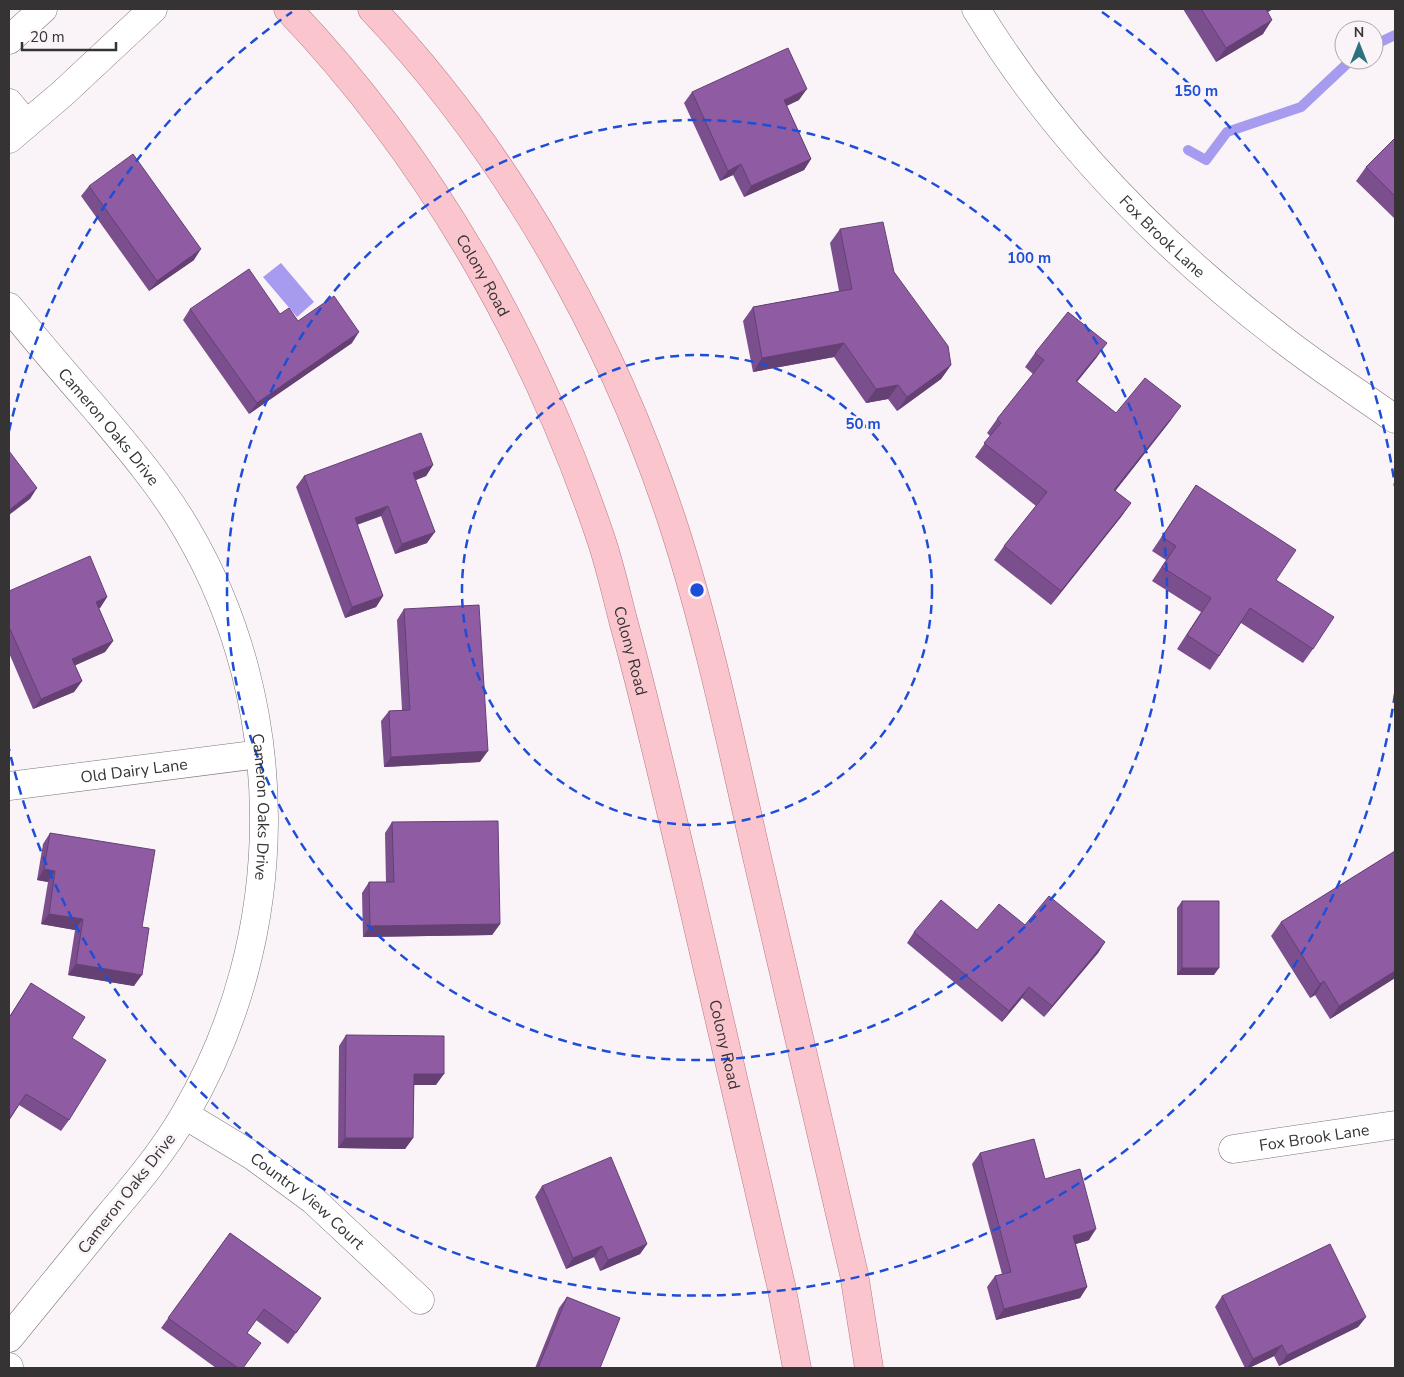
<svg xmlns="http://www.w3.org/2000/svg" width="1404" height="1377" font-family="'Nunito Sans',sans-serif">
  <rect width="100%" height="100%" fill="#faf4f8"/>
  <path fill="#a69bef" d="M 281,263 L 314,302 L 297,317 L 263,277 Z"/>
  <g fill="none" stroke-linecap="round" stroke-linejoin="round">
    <path stroke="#a69bef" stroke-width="10" d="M 1374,45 L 1395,35
      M 1188,150 L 1206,160 L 1227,132 L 1301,107 L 1351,60"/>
    <defs>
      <g id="minor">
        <path id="s1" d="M 976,9 C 1054,137 1162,247 1281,338 C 1318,367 1357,392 1395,419"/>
        <path d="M 9,40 L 43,9"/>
        <path d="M 9,103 L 26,124"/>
        <path d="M 9,139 L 62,94 L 153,9"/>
        <path id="s2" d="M 9,307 C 37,341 65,374 94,407 C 127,446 161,485 187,530 C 291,707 289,937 185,1114 C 163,1152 135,1185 107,1218 C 74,1258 42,1298 9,1338"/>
        <path id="s3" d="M 9,786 L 260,754"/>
        <path id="s4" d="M 185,1115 L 253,1156 L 313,1200 L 420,1300"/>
        <path id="s5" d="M 1233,1149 L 1395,1125"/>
        <path d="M 9,1367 L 9,1368"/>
      </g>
      <g id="major">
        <path id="s6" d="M 288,9 C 431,159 535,343 601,539 C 610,566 616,593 623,620 C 646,703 665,787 685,871 C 717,1009 749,1147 781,1285 L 797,1368"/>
        <path d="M 372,9 C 509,153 614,341 675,530 C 709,636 732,748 757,857 C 790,996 822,1135 854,1274 L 869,1368"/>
      </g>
    </defs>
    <use href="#minor" stroke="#7c777a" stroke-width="29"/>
    <use href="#major" stroke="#b47983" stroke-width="29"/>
    <use href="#minor" stroke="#fff" stroke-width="28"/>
    <use href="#major" stroke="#fbc5ce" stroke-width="28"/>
  </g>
  <path fill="#7b4f8d" d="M 1183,9 L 1273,9 L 1268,12 L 1263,34 L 1216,62 Z
    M 692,92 L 799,100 L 787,106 L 811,159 L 804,170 L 744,197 L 733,175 L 720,181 L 684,103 Z
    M 1395,138 L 1395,219 L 1356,181 L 1366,167 Z
    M 89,186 L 194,260 L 149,291 L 81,196 Z
    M 840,229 L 894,272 L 951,365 L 941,379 L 897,411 L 888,399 L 866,403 L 834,357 L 753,372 L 743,321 L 753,307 L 839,291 L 830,243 Z
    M 190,309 L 280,314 L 352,343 L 249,414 L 183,320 Z
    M 1035,353 L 1097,357 L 1077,382 L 1116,413 L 1171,420 L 1115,491 L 1131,503 L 1121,517 L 1051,605 L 994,560 L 1004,546 L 1036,506 L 975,457 L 990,436 L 987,433 L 997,419 L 1033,374 L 1025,367 Z
    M 433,465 L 426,476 L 416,480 L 427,543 L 395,554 L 381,516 L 357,525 L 383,596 L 376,607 L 345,618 L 296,487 L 304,476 Z
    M 1196,485 L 1276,580 L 1313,649 L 1303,663 L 1241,623 L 1210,670 L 1177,649 L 1201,612 L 1152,581 L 1166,560 L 1152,551 Z
    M 9,591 L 107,597 L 100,608 L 99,608 L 113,641 L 105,652 L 75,665 L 82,681 L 74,692 L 33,709 L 9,653 Z
    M 404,609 L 480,762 L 384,767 L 381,721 L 389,711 L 402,710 L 397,620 Z
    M 392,822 L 500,924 L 492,935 L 363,937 L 362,893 L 369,882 L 386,882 L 385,833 Z
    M 50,833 L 142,927 L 134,986 L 68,975 L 75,930 L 41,924 L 48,882 L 37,880 L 43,844 Z
    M 1395,851 L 1395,978 L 1330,1019 L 1315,995 L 1310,998 L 1271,936 L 1281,922 Z
    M 1182,901 L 1214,975 L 1177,975 L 1177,908 Z
    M 1025,925 L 1105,942 L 1098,953 L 1044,1017 L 1022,998 L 1002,1022 L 907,943 L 914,932 L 977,930 Z
    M 31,983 L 72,1038 L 69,1120 L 61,1131 L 19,1105 L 9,1121 L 9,1017 Z
    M 346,1035 L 436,1085 L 414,1085 L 413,1138 L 405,1149 L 338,1148 L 339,1046 Z
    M 980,1153 L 1045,1179 L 1089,1240 L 1076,1244 L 1087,1287 L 1080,1298 L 996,1320 L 987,1287 L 995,1276 L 1002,1274 L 972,1164 Z
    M 542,1186 L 647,1244 L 640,1254 L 600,1271 L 594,1257 L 566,1269 L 535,1197 Z
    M 230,1233 L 321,1298 L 288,1344 L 256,1320 L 247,1333 L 243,1368 L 216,1368 L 161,1328 Z
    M 1222,1296 L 1366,1317 L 1358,1327 L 1279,1366 L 1274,1356 L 1249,1368 L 1245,1368 L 1215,1307 Z
    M 567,1297 L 600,1368 L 535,1368 L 559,1308 Z"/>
  <path fill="#644073" d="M 1262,9 L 1273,9 L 1254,20 Z
    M 1272,20 L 1263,34 L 1216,62 L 1226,48 Z
    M 807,89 L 799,100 L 776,110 L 784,100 Z
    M 811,159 L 804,170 L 744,197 L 751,186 Z
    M 741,164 L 733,175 L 720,181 L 728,171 Z
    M 201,249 L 194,260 L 149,291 L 157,281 Z
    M 359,332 L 352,343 L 249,414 L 257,403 Z
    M 844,343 L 834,357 L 753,372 L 762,358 Z
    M 1107,343 L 1097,357 L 1066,395 L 1076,381 Z
    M 951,365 L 941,379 L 897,411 L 907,397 Z
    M 898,385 L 888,399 L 866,403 L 876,389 Z
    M 1181,406 L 1171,420 L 1105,504 L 1114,490 Z
    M 433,465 L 426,476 L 405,484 L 413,473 Z
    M 37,488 L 30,499 L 9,515 L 9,510 Z
    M 1131,503 L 1121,517 L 1051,605 L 1061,591 Z
    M 388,506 L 381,516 L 347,528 L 355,518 Z
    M 435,532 L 427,543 L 395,554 L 402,544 Z
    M 383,596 L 376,607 L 345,618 L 352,607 Z
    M 107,597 L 100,608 L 88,612 L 96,602 Z
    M 113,641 L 105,652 L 65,670 L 72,659 Z
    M 82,681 L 74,692 L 33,709 L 41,699 Z
    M 488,751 L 480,762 L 384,767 L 391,757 Z
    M 44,869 L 55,871 L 48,882 L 37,880 Z
    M 49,914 L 83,919 L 75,930 L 41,924 Z
    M 500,924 L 492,935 L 363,937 L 370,926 Z
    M 1105,942 L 1098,953 L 1044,1017 L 1052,1006 Z
    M 76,964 L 142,975 L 134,986 L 68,975 Z
    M 1182,968 L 1219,968 L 1214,975 L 1177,975 Z
    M 1395,971 L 1395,978 L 1330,1019 L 1339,1006 Z
    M 1324,981 L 1315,995 L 1310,998 L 1320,984 Z
    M 1029,987 L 1022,998 L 1002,1022 L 1009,1011 Z
    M 414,1074 L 444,1074 L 436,1085 L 406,1085 Z
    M 345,1138 L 413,1138 L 405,1149 L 338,1148 Z
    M 1096,1229 L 1089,1240 L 1066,1247 L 1073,1236 Z
    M 647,1244 L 640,1254 L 600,1271 L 608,1260 Z
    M 602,1246 L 594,1257 L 566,1269 L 573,1258 Z
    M 1087,1287 L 1080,1298 L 996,1320 L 1004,1309 Z
    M 1366,1317 L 1358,1327 L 1279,1366 L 1287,1355 Z
    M 1282,1345 L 1274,1356 L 1249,1368 L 1247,1368 L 1253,1359 Z"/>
  <path fill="#8f5ca4" stroke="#644073" d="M 1201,9 L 1266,9 L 1272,20 L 1226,48 Z
    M 788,48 L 807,89 L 784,100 L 811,159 L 751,186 L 741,164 L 728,171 L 692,92 Z
    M 1395,138 L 1395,196 L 1366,167 Z
    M 133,154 L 201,249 L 157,281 L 89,186 Z
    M 883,222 L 894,272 L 948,346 L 951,365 L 907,397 L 898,385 L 876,389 L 844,343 L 762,358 L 753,307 L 852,289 L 840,229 Z
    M 249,269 L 280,314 L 289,308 L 298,321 L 334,296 L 359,332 L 257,403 L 190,309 Z
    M 1068,312 L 1107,343 L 1076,381 L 1116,413 L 1145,378 L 1181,406 L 1114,490 L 1131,503 L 1061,591 L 1004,546 L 1047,492 L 984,443 L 1001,423 L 997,419 L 1044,360 L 1035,353 Z
    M 421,433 L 433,465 L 413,473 L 435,532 L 402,544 L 388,506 L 355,518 L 383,596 L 352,607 L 304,476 Z
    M 9,451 L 37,488 L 9,510 Z
    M 1196,485 L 1296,550 L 1276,580 L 1334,617 L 1313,649 L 1250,608 L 1219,656 L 1187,635 L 1211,598 L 1162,567 L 1176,546 L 1162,537 Z
    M 90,556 L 107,597 L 96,602 L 113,641 L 72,659 L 82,681 L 41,699 L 10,629 L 9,630 L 9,591 Z
    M 479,605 L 488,751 L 391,757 L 389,711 L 410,710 L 404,609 Z
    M 498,821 L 500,924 L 370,926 L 369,882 L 394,882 L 392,822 Z
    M 50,833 L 155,850 L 142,927 L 149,928 L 142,975 L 76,964 L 83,919 L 49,914 L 55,871 L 44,869 Z
    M 1395,851 L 1395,971 L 1339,1006 L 1324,981 L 1320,984 L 1281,922 Z
    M 1049,896 L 1105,942 L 1052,1006 L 1029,987 L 1009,1011 L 914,932 L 941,900 L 977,930 L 999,904 L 1025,925 Z
    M 1182,901 L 1219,901 L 1219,968 L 1182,968 Z
    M 31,983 L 85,1017 L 72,1038 L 106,1060 L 69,1120 L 26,1094 L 10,1118 L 9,1117 L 9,1018 Z
    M 346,1035 L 444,1036 L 444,1074 L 414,1074 L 413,1138 L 345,1138 Z
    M 1034,1139 L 1045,1179 L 1080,1169 L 1096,1229 L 1073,1236 L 1087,1287 L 1004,1309 L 995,1276 L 1011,1272 L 980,1153 Z
    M 611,1157 L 647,1244 L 608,1260 L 602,1246 L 573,1258 L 542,1186 Z
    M 230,1233 L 321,1298 L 296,1333 L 264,1309 L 247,1333 L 261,1343 L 243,1368 L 238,1368 L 168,1318 Z
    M 1330,1244 L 1366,1317 L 1287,1355 L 1282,1345 L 1253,1359 L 1222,1296 Z
    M 567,1297 L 620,1318 L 600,1368 L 538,1368 Z"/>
  <g fill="none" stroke="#1d4ed8" stroke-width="2.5" stroke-dasharray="9 6">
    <circle cx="697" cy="590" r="235"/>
    <circle cx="697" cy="590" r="470"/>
    <path d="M1395 694A706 706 0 0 1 9 749M9 431A706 706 0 0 1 292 12M1102 12A706 706 0 0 1 1395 486"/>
  </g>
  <g text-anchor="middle" stroke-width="5" stroke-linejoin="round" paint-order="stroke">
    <g font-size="16" fill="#353334" stroke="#faf4f8">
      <text dy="6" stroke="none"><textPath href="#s1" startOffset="295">Fox Brook Lane</textPath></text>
      <text dy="6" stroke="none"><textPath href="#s6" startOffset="331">Colony Road</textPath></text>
      <text dy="6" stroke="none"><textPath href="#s2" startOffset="156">Cameron Oaks Drive</textPath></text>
      <text dy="6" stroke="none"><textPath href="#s6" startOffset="736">Colony Road</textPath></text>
      <text dy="6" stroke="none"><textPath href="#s3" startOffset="126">Old Dairy Lane</textPath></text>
      <text dy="6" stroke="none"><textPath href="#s2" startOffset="576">Cameron Oaks Drive</textPath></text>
      <text dy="6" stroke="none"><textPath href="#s6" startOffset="1141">Colony Road</textPath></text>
      <text dy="6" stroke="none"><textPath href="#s5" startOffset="82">Fox Brook Lane</textPath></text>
      <text transform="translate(126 1193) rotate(-52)" y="6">Cameron Oaks Drive</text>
      <text dy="6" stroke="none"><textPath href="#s4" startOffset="150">Country View Court</textPath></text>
    </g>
  </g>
  <circle cx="697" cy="590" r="8" fill="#1d4ed8" stroke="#faf4f8" stroke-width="2.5"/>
  <g font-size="15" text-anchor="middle" font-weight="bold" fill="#1d4ed8" stroke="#faf4f8" stroke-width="5" stroke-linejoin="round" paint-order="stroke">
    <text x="1196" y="96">150 m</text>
    <text x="1029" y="263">100 m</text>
    <text x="863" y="429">50 m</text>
  </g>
  <rect width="1404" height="1377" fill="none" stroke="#353334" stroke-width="20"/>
  <g transform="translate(1359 45)"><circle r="24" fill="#faf4f8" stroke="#aba7aa"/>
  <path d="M0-4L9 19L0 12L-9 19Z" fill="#2b727e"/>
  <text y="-8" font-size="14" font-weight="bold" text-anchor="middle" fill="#353334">N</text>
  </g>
  <path d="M22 42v8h94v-8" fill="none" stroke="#353334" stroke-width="2.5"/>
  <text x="30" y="42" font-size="15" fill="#353334" stroke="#faf4f8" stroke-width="4" paint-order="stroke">20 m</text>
</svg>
